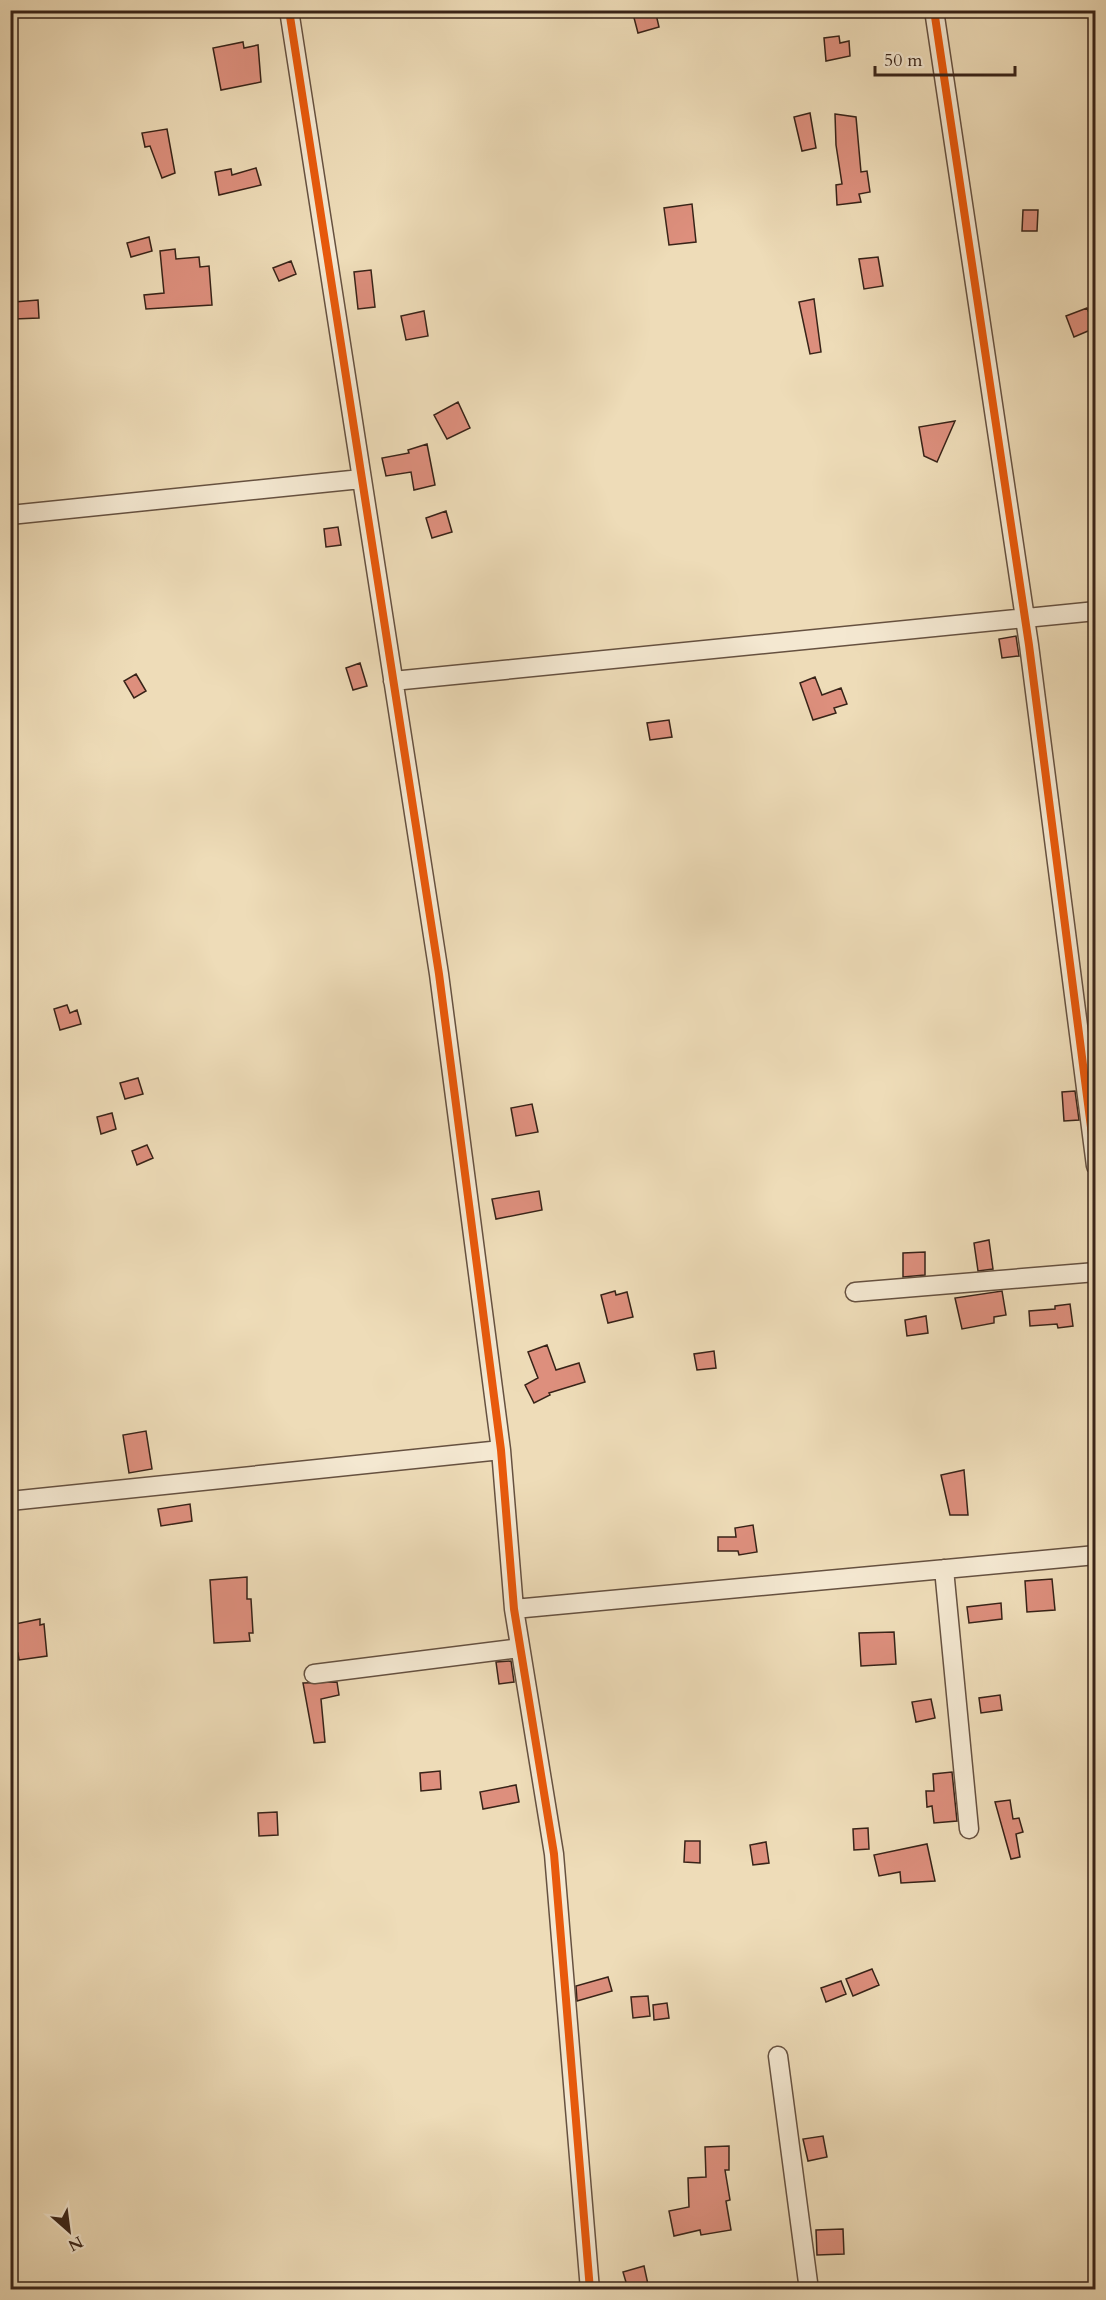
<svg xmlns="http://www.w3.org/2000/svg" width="1106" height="2300" font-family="Cardo,serif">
  <rect width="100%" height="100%" fill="#eedcb8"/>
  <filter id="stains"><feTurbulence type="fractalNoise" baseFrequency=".00333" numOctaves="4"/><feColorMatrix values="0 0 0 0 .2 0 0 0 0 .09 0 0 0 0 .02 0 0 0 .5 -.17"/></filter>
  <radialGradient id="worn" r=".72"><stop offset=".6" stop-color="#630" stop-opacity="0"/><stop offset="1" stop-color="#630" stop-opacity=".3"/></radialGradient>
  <path fill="#dd8f7d" stroke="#382318" stroke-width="1.5" d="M 644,10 L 655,10 L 659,27 L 638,33 L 633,14 Z
    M 839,36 L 840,43 L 849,41 L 850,56 L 826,61 L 824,38 Z
    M 243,42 L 244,48 L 258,45 L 261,82 L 221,90 L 213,48 Z
    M 810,113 L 816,148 L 802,151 L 794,117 Z
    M 835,114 L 856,117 L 861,172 L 867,171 L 870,192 L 859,194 L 861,202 L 837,205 L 836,185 L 842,184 L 836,145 Z
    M 167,129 L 175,173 L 162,178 L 150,146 L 145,147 L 142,133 Z
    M 256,168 L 261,185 L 219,195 L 215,172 L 231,169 L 232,175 Z
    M 692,204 L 696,242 L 669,245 L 664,208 Z
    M 1023,210 L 1038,210 L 1037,231 L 1022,231 Z
    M 149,237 L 152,251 L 131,257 L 127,243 Z
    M 175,249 L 176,259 L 199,257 L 200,267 L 209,266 L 212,305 L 146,309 L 144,295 L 164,293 L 160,251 Z
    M 878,257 L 883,286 L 864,289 L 859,259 Z
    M 291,261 L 296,274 L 279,281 L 273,268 Z
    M 371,270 L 375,307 L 358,309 L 354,272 Z
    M 814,299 L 821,352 L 810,354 L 799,302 Z
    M 38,300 L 39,318 L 14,319 L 14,302 Z
    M 1087,308 L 1095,328 L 1074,337 L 1066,316 Z
    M 424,311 L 428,336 L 406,340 L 401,316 Z
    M 458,402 L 470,428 L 447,439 L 434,415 Z
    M 955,421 L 937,462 L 924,456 L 919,427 Z
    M 427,444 L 435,485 L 414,490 L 411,472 L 386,476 L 382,458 L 409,453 L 408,450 Z
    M 446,511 L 452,532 L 432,538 L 426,518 Z
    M 338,527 L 341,545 L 326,547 L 324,529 Z
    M 1016,636 L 1019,656 L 1002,658 L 999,639 Z
    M 360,663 L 367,686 L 353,690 L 346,668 Z
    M 136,674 L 146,691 L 134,698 L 124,681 Z
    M 815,677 L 822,695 L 841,688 L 847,704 L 834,708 L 836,713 L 813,720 L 800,683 Z
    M 669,720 L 672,737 L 650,740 L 647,723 Z
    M 67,1005 L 70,1013 L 77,1010 L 81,1024 L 60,1030 L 54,1009 Z
    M 138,1078 L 143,1094 L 125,1099 L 120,1083 Z
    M 1075,1091 L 1079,1120 L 1064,1121 L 1062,1092 Z
    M 532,1104 L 538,1132 L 516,1136 L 511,1108 Z
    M 112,1113 L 116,1129 L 101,1134 L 97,1117 Z
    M 147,1145 L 153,1158 L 137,1165 L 132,1151 Z
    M 539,1191 L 542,1210 L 496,1219 L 492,1199 Z
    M 989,1240 L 993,1269 L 978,1271 L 974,1243 Z
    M 925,1252 L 925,1275 L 903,1277 L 903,1253 Z
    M 615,1291 L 616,1295 L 627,1292 L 633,1317 L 608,1323 L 601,1295 Z
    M 1002,1291 L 1006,1315 L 994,1317 L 994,1323 L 962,1329 L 955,1298 Z
    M 1070,1304 L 1073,1326 L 1058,1328 L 1057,1324 L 1030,1326 L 1029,1311 L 1055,1309 L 1055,1306 Z
    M 926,1316 L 928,1333 L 907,1336 L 905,1320 Z
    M 547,1345 L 556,1370 L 579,1363 L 585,1382 L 549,1393 L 550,1395 L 534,1403 L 525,1385 L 538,1378 L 528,1352 Z
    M 714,1351 L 716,1368 L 697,1370 L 694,1354 Z
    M 146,1431 L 152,1469 L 129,1473 L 123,1435 Z
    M 964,1470 L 968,1515 L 950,1515 L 941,1475 Z
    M 190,1504 L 192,1521 L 161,1526 L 158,1509 Z
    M 753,1525 L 757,1552 L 739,1555 L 738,1551 L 718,1551 L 718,1537 L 736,1537 L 735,1528 Z
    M 247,1577 L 247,1599 L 251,1599 L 253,1633 L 249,1633 L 250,1641 L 214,1643 L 210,1580 Z
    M 1052,1579 L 1055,1610 L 1027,1612 L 1025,1581 Z
    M 1001,1603 L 1002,1619 L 969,1623 L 967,1607 Z
    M 40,1619 L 40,1625 L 44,1624 L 47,1656 L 19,1660 L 18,1653 L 14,1653 L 10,1625 Z
    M 894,1632 L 896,1664 L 861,1666 L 859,1633 Z
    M 511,1661 L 514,1682 L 499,1684 L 496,1662 Z
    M 337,1682 L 339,1695 L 321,1699 L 325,1742 L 314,1743 L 303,1683 Z
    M 1000,1695 L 1002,1710 L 981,1713 L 979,1698 Z
    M 931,1699 L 935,1718 L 916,1722 L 912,1702 Z
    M 440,1771 L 441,1789 L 421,1791 L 420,1773 Z
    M 952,1772 L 957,1821 L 934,1823 L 932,1806 L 927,1807 L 926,1791 L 934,1791 L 933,1774 Z
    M 516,1785 L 519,1802 L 483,1809 L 480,1792 Z
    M 1010,1800 L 1013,1819 L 1019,1818 L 1023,1832 L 1016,1834 L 1020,1857 L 1011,1859 L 995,1802 Z
    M 277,1812 L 278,1835 L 259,1836 L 258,1813 Z
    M 868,1828 L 869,1849 L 854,1850 L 853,1829 Z
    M 685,1841 L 700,1841 L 700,1863 L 684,1862 Z
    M 766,1842 L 769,1863 L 753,1865 L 750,1845 Z
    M 927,1844 L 935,1881 L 901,1883 L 900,1872 L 879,1876 L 874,1855 Z
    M 872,1969 L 879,1985 L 853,1996 L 846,1979 Z
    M 608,1977 L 612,1991 L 577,2001 L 576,1986 Z
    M 841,1981 L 846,1994 L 826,2002 L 821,1988 Z
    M 648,1996 L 650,2016 L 633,2018 L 631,1997 Z
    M 667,2003 L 669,2018 L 654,2020 L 653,2005 Z
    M 823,2136 L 827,2157 L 808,2161 L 803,2139 Z
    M 729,2146 L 729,2170 L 725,2170 L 730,2200 L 726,2201 L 731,2230 L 701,2235 L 700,2230 L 674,2236 L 669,2211 L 689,2207 L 688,2178 L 706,2177 L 705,2147 Z
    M 843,2229 L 844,2254 L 817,2255 L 816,2230 Z
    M 644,2266 L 649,2289 L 628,2289 L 623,2272 Z"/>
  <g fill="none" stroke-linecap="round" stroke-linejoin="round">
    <defs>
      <path id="minor" d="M 289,10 L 439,974 L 501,1450 L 514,1609 L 554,1854 L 590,2290
        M 934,10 L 1029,645 L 1096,1166
        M 10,515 L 361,479
        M 393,681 L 1096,611
        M 855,1292 L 1096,1272
        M 10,1501 L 501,1450
        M 944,1569 L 969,1829
        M 514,1609 L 1096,1555
        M 314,1674 L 520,1648
        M 778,2056 L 809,2290"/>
    </defs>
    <use href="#minor" stroke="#665140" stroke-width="21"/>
    <use href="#minor" stroke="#f4e8d1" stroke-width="18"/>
    <defs>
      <path id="cycleway" d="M 289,10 L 439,974 L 501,1450 L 514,1609 L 554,1854 L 590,2290
        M 934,10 L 1029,645 L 1096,1166"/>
    </defs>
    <use href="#cycleway" stroke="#f4e8d1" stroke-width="11"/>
    <use href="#cycleway" stroke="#e8590c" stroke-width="8"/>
  </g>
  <rect width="1106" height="2300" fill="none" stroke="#eedcb8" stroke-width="36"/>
  <rect x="12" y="12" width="1082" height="2276" fill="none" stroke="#382318" stroke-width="3"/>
  <rect x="18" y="18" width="1070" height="2264" fill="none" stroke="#382318" stroke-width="1.5"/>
  <g transform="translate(69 2231) rotate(152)" stroke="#f4e8d1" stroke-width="4.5" paint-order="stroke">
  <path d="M0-4.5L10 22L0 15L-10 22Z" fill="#382318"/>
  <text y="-9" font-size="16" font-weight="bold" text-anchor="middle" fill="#382318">N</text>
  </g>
  <path d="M875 66v9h140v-9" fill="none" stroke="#382318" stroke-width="3"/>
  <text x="884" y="66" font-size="18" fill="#382318" stroke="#f4e8d1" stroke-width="4.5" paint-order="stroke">50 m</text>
  <rect width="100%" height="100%" filter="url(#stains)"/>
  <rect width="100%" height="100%" fill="url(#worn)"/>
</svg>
